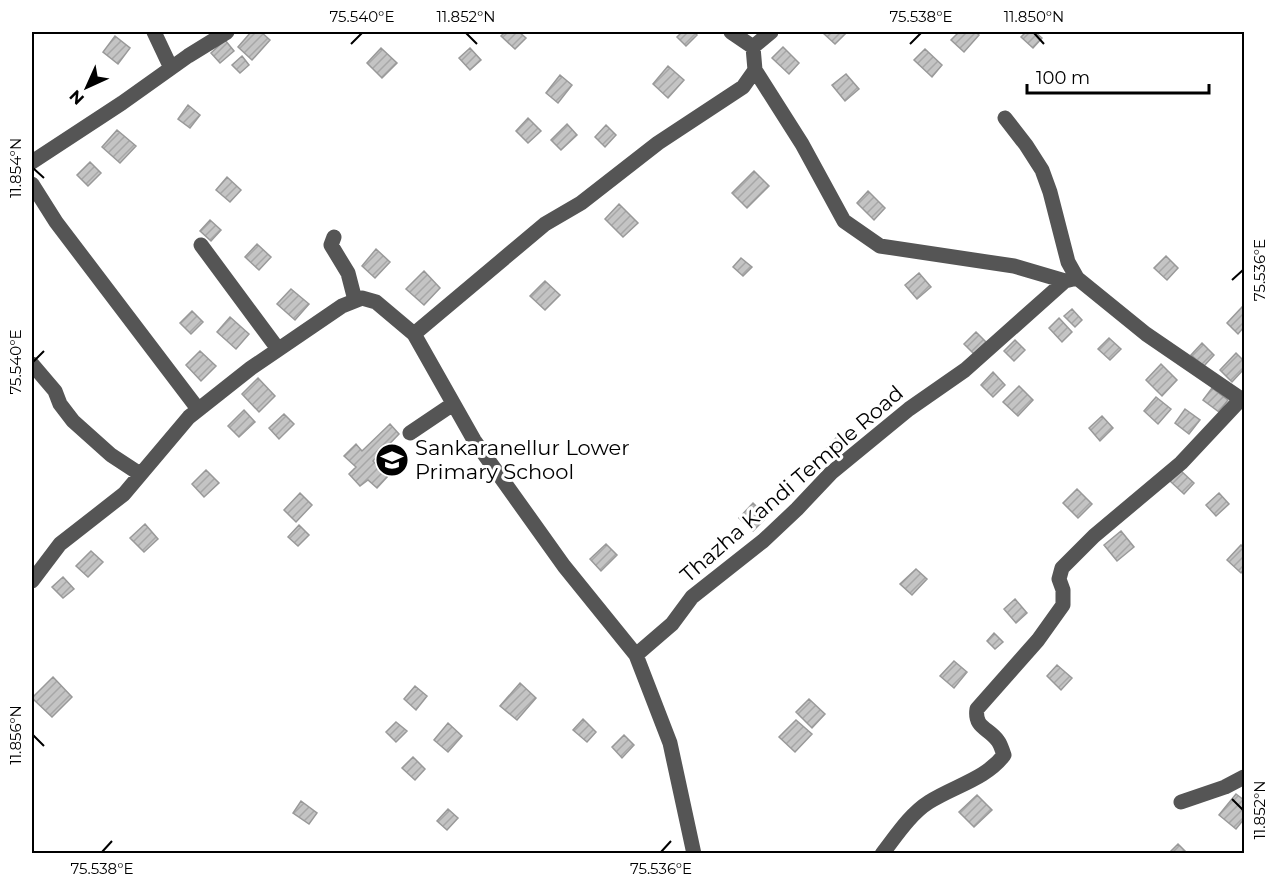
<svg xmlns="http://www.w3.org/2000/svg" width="1276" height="885" font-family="Montserrat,sans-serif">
  <defs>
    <pattern id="building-hatch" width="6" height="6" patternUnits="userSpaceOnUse" patternTransform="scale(1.5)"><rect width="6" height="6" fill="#c4c4c4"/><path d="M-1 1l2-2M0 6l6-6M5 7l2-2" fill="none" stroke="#a7a7a7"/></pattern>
  </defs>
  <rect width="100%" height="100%" fill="#fff"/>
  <path fill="url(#building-hatch)" stroke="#999" stroke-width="1.5" d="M 251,32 L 261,32 L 270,40 L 252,60 L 238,47 Z
    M 505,32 L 519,32 L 526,38 L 515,49 L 501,36 Z
    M 682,32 L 694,32 L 697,35 L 686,46 L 677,37 Z
    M 822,32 L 842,32 L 845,34 L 835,44 Z
    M 959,32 L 976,32 L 979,35 L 964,52 L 951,40 Z
    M 1026,32 L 1035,32 L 1042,38 L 1033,48 L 1021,37 Z
    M 115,36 L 130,48 L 118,64 L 103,52 Z
    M 225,40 L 234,51 L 220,63 L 211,53 Z
    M 783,47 L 799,63 L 789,74 L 772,58 Z
    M 381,48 L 397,63 L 382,78 L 367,63 Z
    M 470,48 L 481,60 L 470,70 L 459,58 Z
    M 925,49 L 942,65 L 932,77 L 914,60 Z
    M 242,56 L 249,65 L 240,73 L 232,65 Z
    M 668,66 L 684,80 L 668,98 L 653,84 Z
    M 846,74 L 859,89 L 845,101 L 832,85 Z
    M 560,75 L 572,85 L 558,103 L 546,93 Z
    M 188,105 L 200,115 L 190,128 L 178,119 Z
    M 528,118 L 541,131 L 528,143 L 516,131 Z
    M 567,124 L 577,135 L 561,150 L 551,140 Z
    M 606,125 L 616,135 L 605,147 L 595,137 Z
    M 117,130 L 136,146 L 120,163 L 102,147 Z
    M 90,162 L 101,173 L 88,186 L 77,175 Z
    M 754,171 L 769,186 L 747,208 L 732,193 Z
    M 227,177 L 241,190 L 230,202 L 216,190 Z
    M 868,191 L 885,208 L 874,220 L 857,203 Z
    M 619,204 L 638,223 L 623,237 L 605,219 Z
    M 210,220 L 221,230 L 211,241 L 200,231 Z
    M 257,244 L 271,257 L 259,270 L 245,257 Z
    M 376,249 L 390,262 L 375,278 L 362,266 Z
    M 1166,256 L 1178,268 L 1167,280 L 1154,268 Z
    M 741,258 L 752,267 L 743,276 L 733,267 Z
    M 424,271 L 440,288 L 424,305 L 406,289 Z
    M 919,273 L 931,287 L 917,299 L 905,285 Z
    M 545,281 L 560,295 L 545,310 L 530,296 Z
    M 291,289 L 309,304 L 295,320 L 277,304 Z
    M 1244,305 L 1244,327 L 1238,334 L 1227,323 Z
    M 1072,309 L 1082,320 L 1075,327 L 1064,316 Z
    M 192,311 L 203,322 L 191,334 L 180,323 Z
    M 230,317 L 249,334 L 236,349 L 217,332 Z
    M 1059,318 L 1072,332 L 1062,342 L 1049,328 Z
    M 976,332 L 986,342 L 974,354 L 964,344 Z
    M 1109,338 L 1121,349 L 1110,360 L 1098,349 Z
    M 1015,340 L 1025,350 L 1014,361 L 1004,351 Z
    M 1202,343 L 1214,355 L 1204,366 L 1191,355 Z
    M 200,351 L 216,366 L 201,381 L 186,365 Z
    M 1236,353 L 1244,361 L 1244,369 L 1232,382 L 1220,370 Z
    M 1161,364 L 1177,380 L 1162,396 L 1146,380 Z
    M 993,372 L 1005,385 L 993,397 L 981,385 Z
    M 258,378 L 275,396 L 259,412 L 242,394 Z
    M 1019,386 L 1033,400 L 1018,416 L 1003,402 Z
    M 1212,388 L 1228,400 L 1219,412 L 1203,400 Z
    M 1156,397 L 1171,409 L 1158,424 L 1144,411 Z
    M 1185,409 L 1200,420 L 1189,434 L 1175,423 Z
    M 244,410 L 255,422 L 239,437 L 228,426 Z
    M 284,414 L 294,424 L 279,439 L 269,428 Z
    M 1102,416 L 1113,428 L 1100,441 L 1089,428 Z
    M 390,424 L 399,434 L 373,461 L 388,476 L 377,488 L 368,480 L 360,486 L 349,474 L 356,467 L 344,456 L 356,444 L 362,451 Z
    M 836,438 L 844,446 L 832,459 L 824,451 Z
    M 206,470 L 219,483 L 204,497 L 192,484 Z
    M 1180,470 L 1194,483 L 1184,494 L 1170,481 Z
    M 1077,489 L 1092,504 L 1078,518 L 1063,503 Z
    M 300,493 L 312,505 L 296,522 L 284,510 Z
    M 1219,493 L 1229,504 L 1216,516 L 1206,505 Z
    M 753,503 L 767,517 L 753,531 L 739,518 Z
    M 145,524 L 158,539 L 144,552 L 130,538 Z
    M 299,525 L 309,535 L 298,546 L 288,537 Z
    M 1121,531 L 1134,547 L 1117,561 L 1104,545 Z
    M 606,544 L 617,555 L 601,571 L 590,559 Z
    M 1241,545 L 1244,549 L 1244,569 L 1241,573 L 1227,560 Z
    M 91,551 L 103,562 L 88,577 L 76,566 Z
    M 916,569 L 927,579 L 912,595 L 900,584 Z
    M 63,577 L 74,589 L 63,598 L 52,587 Z
    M 1015,599 L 1027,613 L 1016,623 L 1004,609 Z
    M 994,633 L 1003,642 L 995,649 L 987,641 Z
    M 954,661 L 967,672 L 954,688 L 940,676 Z
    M 1057,665 L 1072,678 L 1061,690 L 1047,676 Z
    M 53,677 L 72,697 L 52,717 L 32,698 Z
    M 520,683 L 536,698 L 517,720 L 500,706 Z
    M 415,686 L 427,696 L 416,710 L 404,699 Z
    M 809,699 L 825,714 L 812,728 L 796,712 Z
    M 583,719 L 596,732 L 587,742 L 573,730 Z
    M 796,720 L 812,734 L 795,752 L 779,737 Z
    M 396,722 L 407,731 L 396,742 L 386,732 Z
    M 448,723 L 462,736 L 448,752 L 434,740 Z
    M 624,735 L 634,745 L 622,758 L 612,747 Z
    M 413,757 L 425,769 L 415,780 L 402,768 Z
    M 1236,794 L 1244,800 L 1244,819 L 1236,829 L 1219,815 Z
    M 977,795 L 992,810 L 974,827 L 959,812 Z
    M 301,801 L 317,813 L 309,824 L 293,813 Z
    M 448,809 L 458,818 L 447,830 L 437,821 Z
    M 1178,844 L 1188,854 L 1168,854 Z"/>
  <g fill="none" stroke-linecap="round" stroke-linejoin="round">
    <path stroke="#555" stroke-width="15" d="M 154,32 L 171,68
      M 731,32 L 753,47 L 771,32
      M 755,70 L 802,144 L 844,221 L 880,246 L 1014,266 L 1065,281 L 1077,278
      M 1005,118 L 1026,145 L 1042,170 L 1050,192 L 1068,262 L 1077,278 L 1146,334 L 1244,401
      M 32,162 L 122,103 L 188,56 L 227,32
      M 32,184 L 56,222 L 198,409
      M 334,237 L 331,245 L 348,273 L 355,300
      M 201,245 L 278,349
      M 32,364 L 55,391 L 60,404 L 73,421 L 111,455 L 140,474
      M 410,433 L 453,404
      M 32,581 L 60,544 L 124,494 L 189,417 L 251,368 L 342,306 L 362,298 L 376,302 L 414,334
      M 636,655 L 672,624 L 692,597 L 763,541 L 797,509 L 831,473 L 909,409 L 965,370 L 1065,281
      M 1181,802 L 1225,787 L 1244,777
      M 694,854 L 670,743 L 636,655 L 564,566 L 474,440 L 414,334 L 545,224 L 581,203 L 658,143 L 743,87 L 755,70 L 753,47
      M 882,854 C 896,836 910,814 929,802 C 954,786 986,779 1004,755 C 1002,750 1001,745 998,741 C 989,728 974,728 977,709 L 1038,640 L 1063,605 L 1063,590 L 1059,579 L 1062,568 L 1094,536 L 1181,463 L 1241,399"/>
  </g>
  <path fill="none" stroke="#000" stroke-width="2" d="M 466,33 L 477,44M 1034,33 L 1044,44M 351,44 L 362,33M 910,44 L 921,33M 33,168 L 44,178M 1232,280 L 1243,270M 33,362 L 44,351M 33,735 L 44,746M 1232,799 L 1243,810M 102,852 L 112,841M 661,852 L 671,841"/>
  <defs>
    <symbol id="school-disc" viewBox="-11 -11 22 22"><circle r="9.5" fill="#000" stroke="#fff"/><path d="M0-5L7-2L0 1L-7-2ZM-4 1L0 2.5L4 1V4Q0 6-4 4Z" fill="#fff"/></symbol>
  </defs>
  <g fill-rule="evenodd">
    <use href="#school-disc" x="373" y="441" width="38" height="38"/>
  </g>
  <g text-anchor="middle" stroke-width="6" stroke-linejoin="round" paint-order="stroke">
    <g font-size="21" fill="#000" stroke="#fff" text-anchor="start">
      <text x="415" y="455">Sankaranellur Lower<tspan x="415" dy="24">Primary School</tspan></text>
    </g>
    <g font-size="21" fill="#000" stroke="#fff">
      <text transform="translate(792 484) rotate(-41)" y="7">Thazha Kandi Temple Road</text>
    </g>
  </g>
  <rect width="1276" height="885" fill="none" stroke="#ffffff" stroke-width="66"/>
  <g transform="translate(87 87) rotate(225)" stroke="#ffffff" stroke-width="4.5" paint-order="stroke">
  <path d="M0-4.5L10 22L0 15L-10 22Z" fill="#000000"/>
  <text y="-9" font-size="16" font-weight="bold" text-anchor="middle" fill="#000000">N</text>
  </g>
  <path d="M1027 84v9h182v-9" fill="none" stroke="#000000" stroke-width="3"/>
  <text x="1036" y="84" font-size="18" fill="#000000" stroke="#ffffff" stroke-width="4.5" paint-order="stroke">100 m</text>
  <rect x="33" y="33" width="1210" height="819" fill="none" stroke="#000" stroke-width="2"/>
  <g font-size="15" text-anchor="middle" fill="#000">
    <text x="362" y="22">75.540°E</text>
    <text x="466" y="22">11.852°N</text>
    <text x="921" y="22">75.538°E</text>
    <text x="1034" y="22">11.850°N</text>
    <text transform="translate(16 168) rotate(-90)" y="5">11.854°N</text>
    <text transform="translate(1260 270) rotate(-90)" y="5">75.536°E</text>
    <text transform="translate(16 362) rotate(-90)" y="5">75.540°E</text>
    <text transform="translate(16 735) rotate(-90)" y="5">11.856°N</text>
    <text transform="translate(1260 810) rotate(-90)" y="5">11.852°N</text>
    <text x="102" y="874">75.538°E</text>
    <text x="661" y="874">75.536°E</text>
  </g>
</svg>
